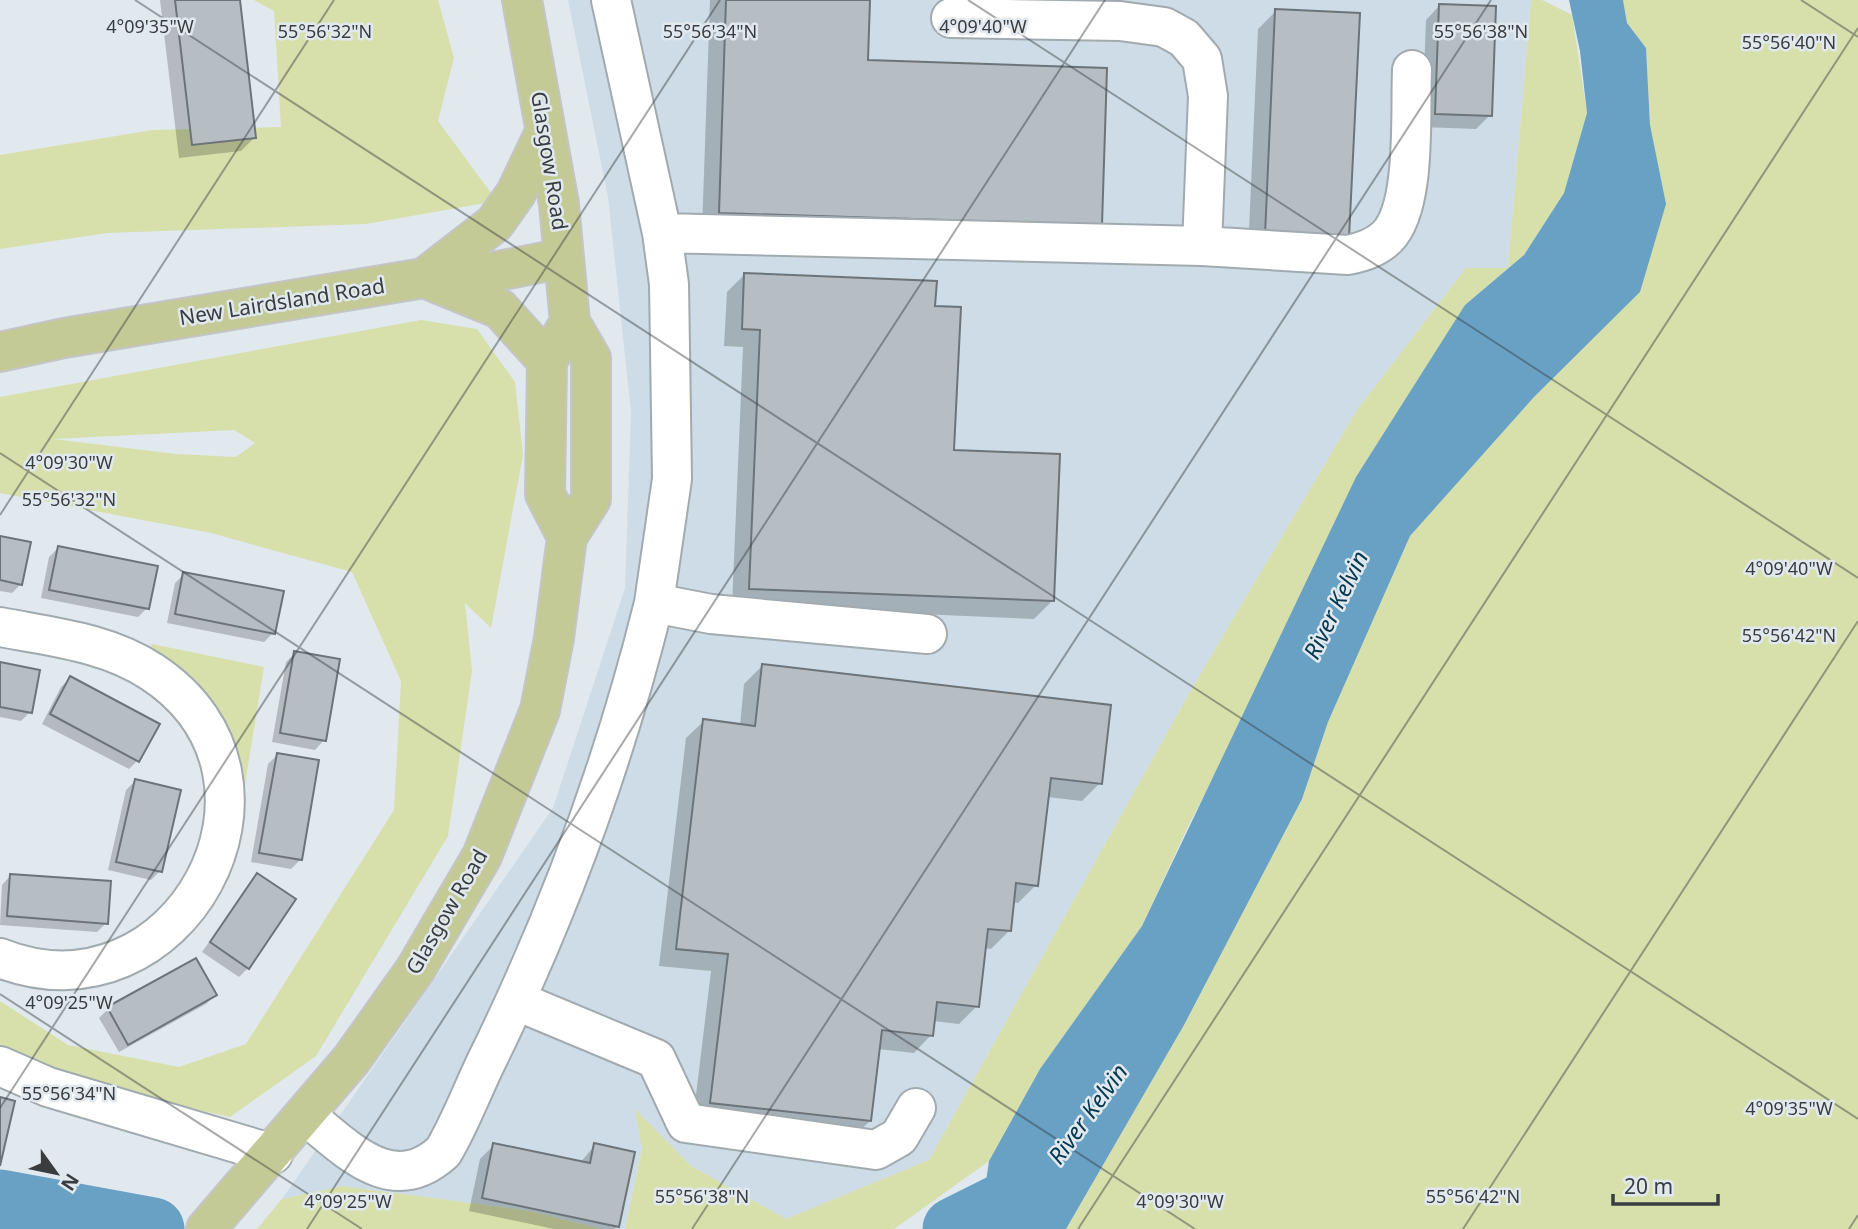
<svg xmlns="http://www.w3.org/2000/svg" width="1858" height="1229" font-family="'Noto Sans',sans-serif">
  <rect width="100%" height="100%" fill="#e1e9ef"/>
  <path fill="#cddce6" d="M 568,0 L 1531,0 L 1508,268 L 1466,268 L 1357,410 L 1191,690 L 929,1160 L 786,1219 L 691,1166 L 636,1110 L 642,1149 L 625,1229 L 602,1229 L 530,1211 L 342,1186 L 282,1199 L 553,808 L 625,588 L 631,412 L 608,197 Z"/>
  <path fill="#d7dfab" fill-rule="evenodd" d="M 254,0 L 438,0 L 454,58 L 438,121 L 497,201 L 366,224 L 107,233 L 0,249 L 0,155 L 153,130 L 281,127 L 274,11 Z
    M 1531,0 L 1542,0 L 1572,15 L 1587,113 L 1564,193 L 1524,255 L 1465,305 L 1189,824 L 1142,926 L 1040,1069 L 989,1161 L 894,1229 L 625,1229 L 642,1149 L 635,1109 L 691,1166 L 786,1219 L 929,1160 L 1191,690 L 1357,410 L 1466,268 L 1508,268 Z
    M 1623,0 L 1858,0 L 1858,1229 L 1066,1229 L 1184,1025 L 1302,799 L 1328,722 L 1410,536 L 1534,397 L 1640,292 L 1650,125 L 1646,48 L 1627,23 Z
    M 421,320 L 477,329 L 515,382 L 523,455 L 491,628 L 465,603 L 472,671 L 448,836 L 316,1056 L 230,1117 L 73,1082 L 0,1047 L 0,1001 L 68,1045 L 179,1067 L 246,1044 L 394,810 L 401,681 L 352,572 L 211,533 L 0,493 L 0,397 ZM 234,430 L 255,443 L 236,457 L 176,454 L 53,439 Z
    M 152,644 L 264,667 L 245,784 L 239,783 L 150,650 Z
    M 342,1186 L 530,1211 L 602,1229 L 257,1229 L 282,1199 Z"/>
  <path fill="#68a1c3" d="M 1569,0 L 1623,0 L 1627,23 L 1646,48 L 1650,125 L 1666,204 L 1640,292 L 1534,397 L 1410,536 L 1328,722 L 1302,799 L 1184,1025 L 1066,1229 L 979,1229 L 989,1161 L 1040,1069 L 1142,926 L 1356,477 L 1465,305 L 1524,255 L 1564,193 L 1587,113 L 1580,51 Z"/>
  <path fill="#0003" d="M 160,0 L 238,0 L 255,137 L 241,151 L 179,158 Z
    M 710,0 L 868,0 L 866,62 L 1101,224 L 702,230 Z
    M 1439,6 L 1490,115 L 1476,129 L 1422,127 L 1426,20 Z
    M 1276,11 L 1347,237 L 1248,252 L 1258,29 Z
    M 745,274 L 934,308 L 953,451 L 1052,601 L 1034,619 L 732,606 L 743,347 L 724,346 L 727,292 Z
    M 0,537 L 21,584 L 12,593 L 0,591 Z
    M 58,548 L 147,608 L 138,617 L 41,598 L 49,557 Z
    M 184,574 L 273,633 L 264,642 L 167,623 L 175,583 Z
    M 295,653 L 324,740 L 315,750 L 272,742 L 286,662 Z
    M 0,664 L 30,712 L 21,721 L 0,717 Z
    M 762,666 L 1100,783 L 1082,801 L 1047,797 L 1036,885 L 1018,903 L 1012,902 L 1009,931 L 991,949 L 984,948 L 977,1006 L 959,1024 L 933,1021 L 931,1035 L 914,1053 L 878,1049 L 870,1121 L 852,1138 L 693,1120 L 711,971 L 659,966 L 686,738 L 704,721 L 740,726 L 744,684 Z
    M 70,678 L 138,760 L 129,769 L 42,724 L 61,687 Z
    M 277,755 L 300,860 L 291,869 L 251,862 L 268,764 Z
    M 135,781 L 160,871 L 151,880 L 108,870 L 126,790 Z
    M 11,875 L 106,923 L 97,932 L 0,925 L 2,885 Z
    M 257,875 L 248,968 L 239,977 L 202,952 Z
    M 215,995 L 206,1004 L 119,1052 L 99,1018 L 108,1009 Z
    M 494,1145 L 580,1163 L 595,1145 L 618,1226 L 614,1229 L 554,1229 L 469,1211 L 480,1159 Z"/>
  <g fill="none" stroke-linecap="round" stroke-linejoin="round">
    <path stroke="#68a1c3" stroke-width="63" d="M 0,1201 L 153,1229
      M 954,1229 L 1032,1190"/>
  </g>
  <path fill="#b6bec4" stroke="#6c7479" stroke-width="2" d="M 175,0 L 240,0 L 256,138 L 192,145 Z
    M 726,0 L 870,0 L 868,60 L 1107,68 L 1102,225 L 719,213 Z
    M 1439,4 L 1496,6 L 1492,116 L 1435,114 Z
    M 1275,9 L 1360,13 L 1349,238 L 1265,235 Z
    M 744,273 L 937,281 L 935,306 L 961,307 L 954,450 L 1060,454 L 1054,601 L 749,589 L 760,330 L 742,329 Z
    M 0,536 L 31,542 L 22,585 L 0,580 Z
    M 58,546 L 158,566 L 149,609 L 49,590 Z
    M 183,572 L 284,591 L 275,634 L 175,614 Z
    M 294,651 L 340,659 L 326,741 L 280,733 Z
    M 0,662 L 40,670 L 32,713 L 0,707 Z
    M 762,664 L 1111,705 L 1102,784 L 1051,778 L 1038,886 L 1016,883 L 1011,931 L 988,929 L 979,1007 L 937,1002 L 933,1036 L 882,1030 L 871,1121 L 710,1103 L 728,954 L 676,949 L 703,719 L 755,726 Z
    M 70,676 L 160,724 L 139,762 L 50,714 Z
    M 277,753 L 319,760 L 302,860 L 259,853 Z
    M 135,779 L 181,790 L 162,872 L 116,862 Z
    M 257,873 L 296,899 L 249,969 L 210,942 Z
    M 10,874 L 111,881 L 108,924 L 7,916 Z
    M 196,958 L 217,995 L 128,1045 L 107,1007 Z
    M 0,1097 L 15,1101 L 0,1166 Z
    M 493,1143 L 590,1163 L 594,1143 L 635,1152 L 619,1227 L 482,1198 Z"/>
  <g fill="none" stroke-linecap="round" stroke-linejoin="round">
    <defs>
      <path id="minor" d="M 611,0 L 662,233 L 669,284 L 672,479 L 654,603 L 711,614 L 927,634
        M 662,233 L 1202,246 L 1208,96 L 1202,59 L 1184,38 L 1164,27 L 1120,21 L 951,18
        M 1202,246 L 1348,255 C 1362,252 1376,248 1387,237 C 1417,207 1410,113 1412,70
        M 0,627 C 52,637 107,642 152,672 C 315,779 178,1028 0,958
        M 517,1001 L 656,1059 L 686,1123 L 876,1150 L 899,1137 L 916,1108
        M 0,1066 L 48,1087 L 273,1154
        M 306,1116 C 347,1148 391,1199 443,1152 C 461,1122 473,1088 489,1056 C 560,911 615,760 654,603"/>
      <path id="major" d="M 424,278 L 495,223 L 516,193 L 545,132
        M 429,280 L 500,309 L 547,361
        M 0,352 L 64,338 L 424,278 L 493,272 L 564,258
        M 567,537 L 545,494 L 547,361 L 570,322
        M 206,1229 L 351,1060 L 415,970 L 482,856 L 540,710 L 554,638 L 567,537 L 591,499 L 591,358 L 570,322 L 559,204 L 522,0"/>
    </defs>
    <use href="#minor" stroke="#a1aaaf" stroke-width="42"/>
    <use href="#major" stroke="#c4c5c6" stroke-width="42"/>
    <use href="#minor" stroke="#fff" stroke-width="38"/>
    <use href="#major" stroke="#c4ca95" stroke-width="38"/>
  </g>
  <path fill="none" stroke="#3a3d40" stroke-width="2" stroke-opacity="0.45" d="M 135,0 L 1858,1119M 968,0 L 1858,578M 1801,0 L 1858,37M 0,453 L 1195,1229M 0,515 L 334,0M 0,994 L 362,1229M 0,1108 L 720,0M 307,1229 L 1105,0M 692,1229 L 1491,0M 1078,1229 L 1858,28M 1463,1229 L 1858,621M 1849,1229 L 1858,1215"/>
  <g text-anchor="middle" stroke-width="5" stroke-linejoin="round" paint-order="stroke">
    <g font-size="21" fill="#3a3d40" stroke="#e1e9ef">
      <text transform="translate(549 161) rotate(81)" y="7">Glasgow Road</text>
      <text transform="translate(282 302) rotate(-9)" y="7">New Lairdsland Road</text>
      <text transform="translate(447 912) rotate(-60)" y="7">Glasgow Road</text>
    </g>
    <g font-size="23" font-style="italic" fill="#063950" stroke="#e1e9ef">
      <text transform="translate(1336 605) rotate(-64)" y="8">River Kelvin</text>
      <text transform="translate(1088 1114) rotate(-54)" y="8">River Kelvin</text>
    </g>
  </g>
  <g font-size="18" text-anchor="middle" fill="#3a3d40" stroke="#e1e9ef" stroke-width="5" stroke-linejoin="round" paint-order="stroke">
    <text x="150" y="33">4°09'35"W</text>
    <text x="983" y="33">4°09'40"W</text>
    <text x="325" y="38">55°56'32"N</text>
    <text x="710" y="38">55°56'34"N</text>
    <text x="1481" y="38">55°56'38"N</text>
    <text x="1789" y="49">55°56'40"N</text>
    <text x="69" y="469">4°09'30"W</text>
    <text x="69" y="506">55°56'32"N</text>
    <text x="1789" y="575">4°09'40"W</text>
    <text x="1789" y="642">55°56'42"N</text>
    <text x="69" y="1009">4°09'25"W</text>
    <text x="69" y="1100">55°56'34"N</text>
    <text x="1789" y="1115">4°09'35"W</text>
    <text x="702" y="1203">55°56'38"N</text>
    <text x="1473" y="1203">55°56'42"N</text>
    <text x="348" y="1208">4°09'25"W</text>
    <text x="1180" y="1208">4°09'30"W</text>
  </g>
  <g transform="translate(56 1173) rotate(123)" stroke="#e1e9ef" stroke-width="5" paint-order="stroke">
  <path d="M0-5L12 26L0 18L-12 26Z" fill="#3a3d40"/>
  <text y="-10" font-size="19" font-weight="bold" text-anchor="middle" fill="#3a3d40">N</text>
  </g>
  <path d="M1613 1194v10h105v-10" fill="none" stroke="#3a3d40" stroke-width="3.5"/>
  <text x="1624" y="1194" font-size="21" fill="#3a3d40" stroke="#e1e9ef" stroke-width="5" paint-order="stroke">20 m</text>
</svg>
